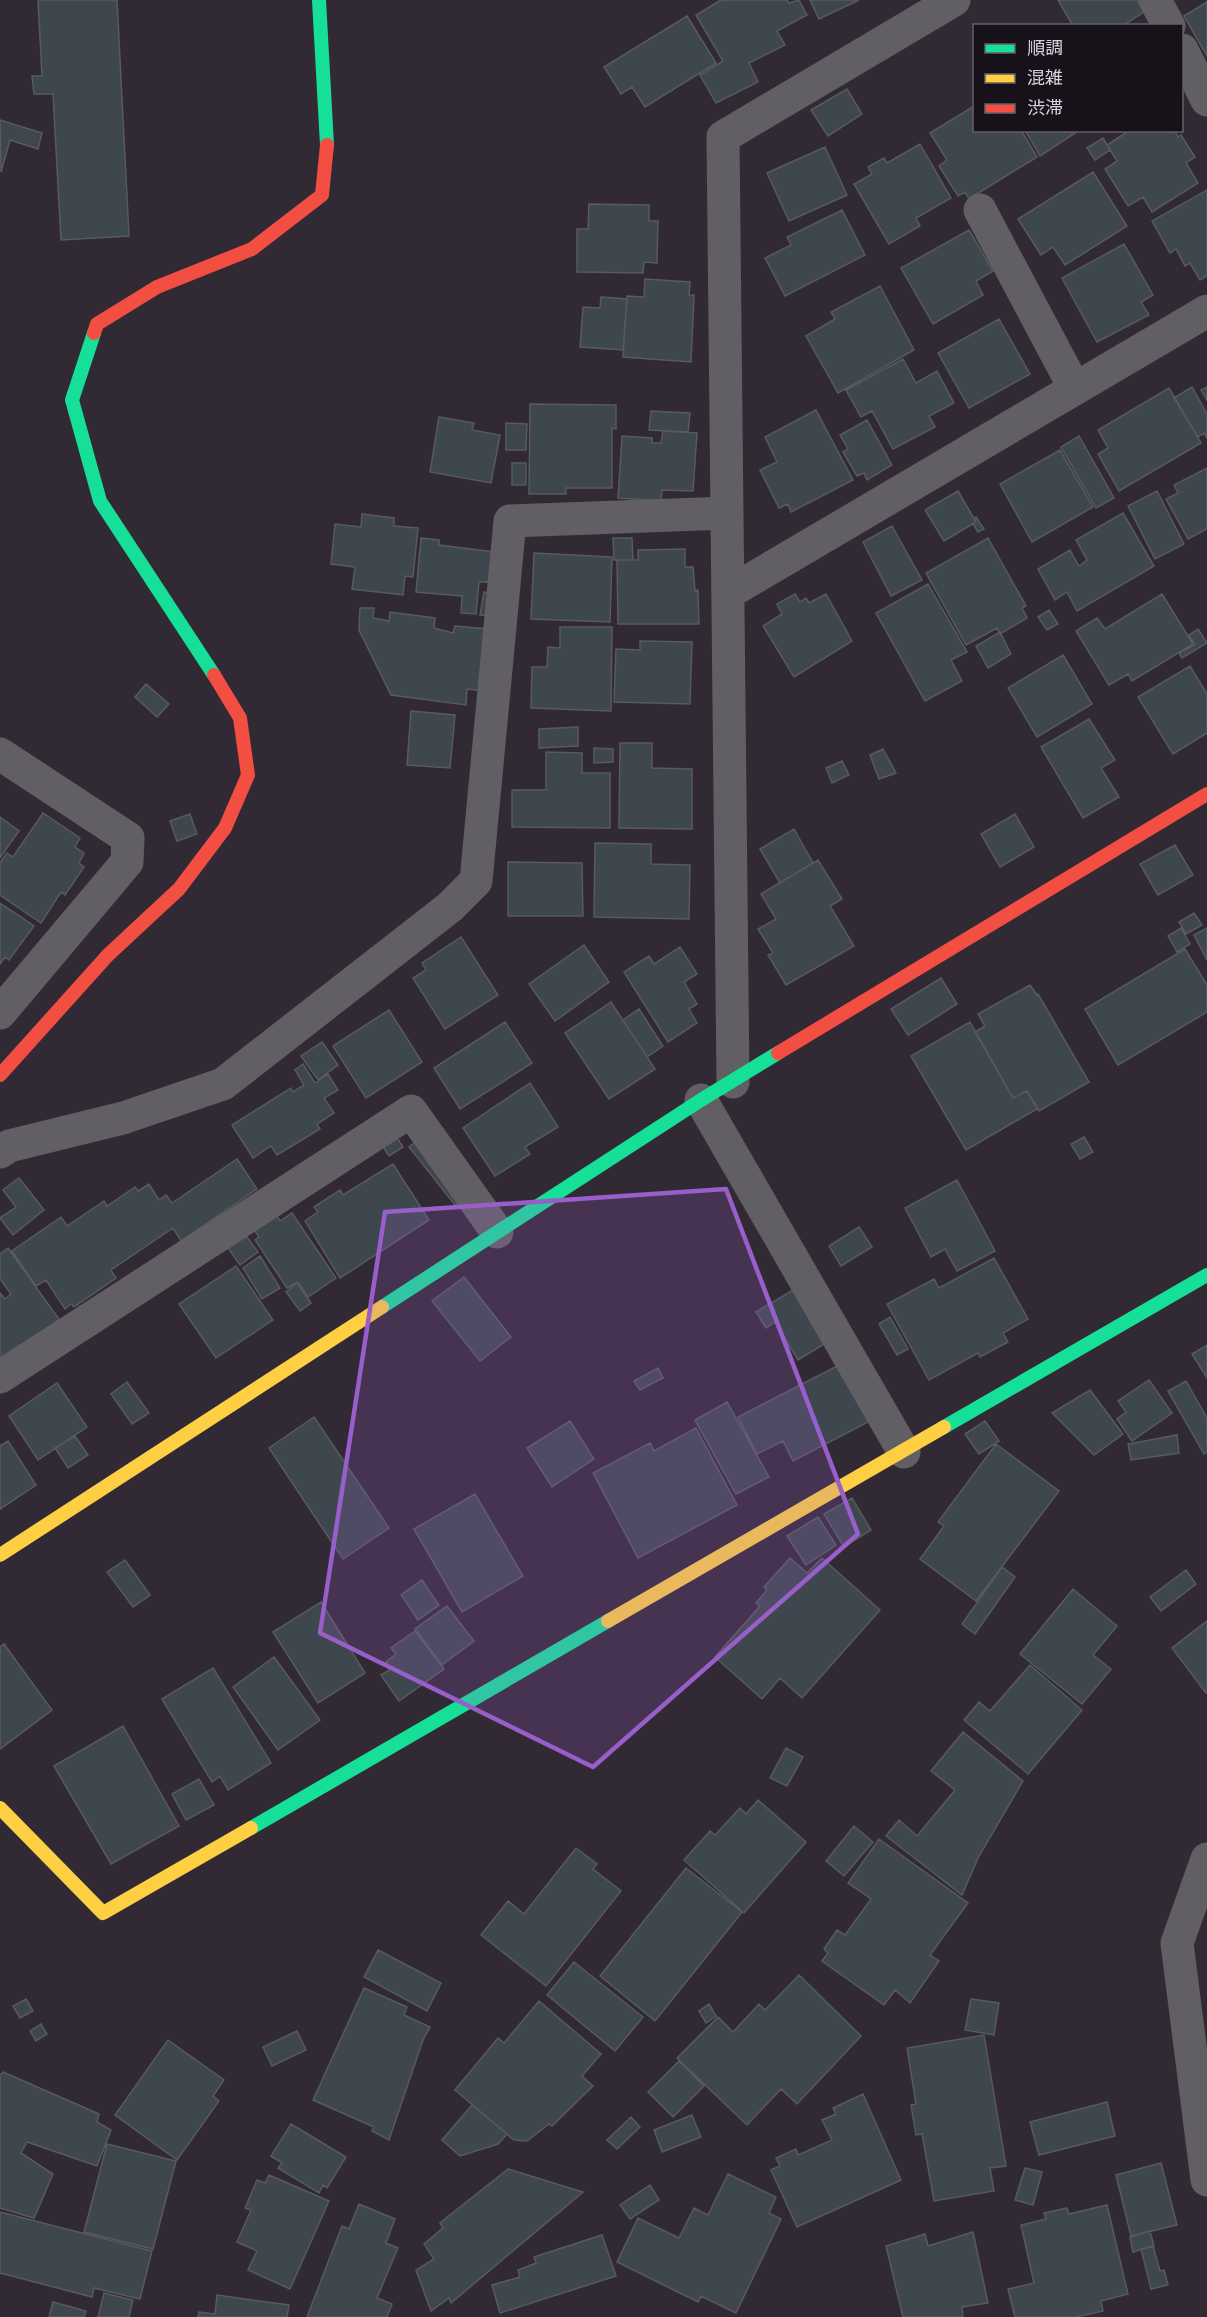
<svg xmlns="http://www.w3.org/2000/svg" width="1207" height="2317" font-family="'Noto Serif','Noto Sans JP',serif">
  <rect width="100%" height="100%" fill="#312934"/>
  <path fill="#3e474d" stroke="#585a5f" stroke-width="1.5" d="M 38,0 L 117,0 L 129,236 L 61,240 L 53,94 L 34,94 L 32,76 L 42,76 Z
    M 721,0 L 787,0 L 789,3 L 799,0 L 807,15 L 777,31 L 785,45 L 749,63 L 758,82 L 716,103 L 700,75 L 723,61 L 696,15 Z
    M 810,0 L 859,0 L 819,19 Z
    M 1058,0 L 1137,0 L 1144,12 L 1122,26 L 1073,26 Z
    M 1207,2 L 1207,56 L 1184,16 Z
    M 687,16 L 716,63 L 645,107 L 632,87 L 621,94 L 604,67 Z
    M 847,89 L 862,114 L 828,136 L 811,110 Z
    M 974,106 L 974,130 L 1021,130 L 1037,157 L 969,199 L 965,192 L 958,196 L 939,166 L 947,160 L 930,133 Z
    M 0,120 L 42,133 L 38,149 L 10,140 L 1,172 Z
    M 1025,130 L 1080,130 L 1040,156 Z
    M 1130,130 L 1174,130 L 1178,137 L 1181,135 L 1195,157 L 1186,163 L 1198,183 L 1152,212 L 1143,197 L 1128,206 L 1105,169 L 1117,161 L 1107,145 Z
    M 1103,138 L 1110,150 L 1095,160 L 1087,148 Z
    M 920,144 L 951,198 L 916,218 L 920,226 L 889,244 L 854,184 L 872,174 L 868,167 L 884,158 L 887,163 Z
    M 825,147 L 847,195 L 789,221 L 767,173 Z
    M 1093,172 L 1127,226 L 1065,265 L 1053,247 L 1041,255 L 1018,219 Z
    M 1207,190 L 1207,276 L 1200,280 L 1190,263 L 1185,266 L 1176,249 L 1170,253 L 1152,221 Z
    M 589,204 L 649,205 L 649,221 L 658,221 L 657,263 L 644,262 L 643,273 L 577,272 L 577,229 L 588,229 Z
    M 842,210 L 865,255 L 785,296 L 765,258 L 791,245 L 787,237 Z
    M 969,230 L 993,271 L 976,281 L 983,295 L 933,324 L 901,268 Z
    M 1124,244 L 1153,295 L 1141,302 L 1149,315 L 1097,342 L 1062,278 Z
    M 645,279 L 690,282 L 689,295 L 694,295 L 691,362 L 623,357 L 627,296 L 644,297 Z
    M 880,286 L 914,350 L 838,393 L 806,336 L 835,319 L 831,312 Z
    M 601,297 L 627,299 L 623,350 L 580,347 L 583,307 L 600,308 Z
    M 999,319 L 1030,374 L 969,408 L 938,353 Z
    M 903,359 L 916,383 L 937,371 L 954,403 L 929,416 L 935,427 L 893,449 L 872,411 L 861,417 L 846,390 Z
    M 1192,387 L 1207,414 L 1207,438 L 1204,433 L 1198,437 L 1174,398 Z
    M 1207,387 L 1207,400 L 1201,390 Z
    M 1169,388 L 1201,443 L 1119,491 L 1098,454 L 1108,448 L 1098,430 Z
    M 530,404 L 616,405 L 616,429 L 612,428 L 612,488 L 566,488 L 566,494 L 529,494 Z
    M 816,410 L 853,480 L 791,512 L 788,504 L 779,508 L 760,470 L 777,462 L 765,437 Z
    M 651,411 L 690,413 L 688,432 L 649,430 Z
    M 439,417 L 474,423 L 472,430 L 500,435 L 491,483 L 430,472 Z
    M 867,420 L 892,465 L 867,480 L 864,473 L 857,476 L 843,452 L 848,449 L 840,435 Z
    M 506,423 L 527,424 L 526,450 L 506,450 Z
    M 663,431 L 697,433 L 693,491 L 662,490 L 661,501 L 618,498 L 622,436 L 652,438 L 652,443 L 661,443 Z
    M 1079,436 L 1114,498 L 1096,508 L 1061,447 Z
    M 1060,450 L 1093,507 L 1032,542 L 1000,484 Z
    M 512,463 L 526,463 L 526,485 L 512,485 Z
    M 1207,468 L 1207,529 L 1188,539 L 1166,499 L 1178,493 L 1174,485 Z
    M 958,491 L 976,522 L 944,541 L 925,510 Z
    M 1157,491 L 1184,544 L 1155,559 L 1128,506 Z
    M 1123,513 L 1154,566 L 1077,611 L 1067,592 L 1055,600 L 1038,569 L 1070,550 L 1079,566 L 1087,560 L 1076,540 Z
    M 362,514 L 394,518 L 394,526 L 418,528 L 413,577 L 405,576 L 403,595 L 352,589 L 355,567 L 331,564 L 335,524 L 361,527 Z
    M 976,517 L 984,529 L 978,532 L 973,524 L 976,522 L 974,518 Z
    M 892,526 L 922,580 L 891,596 L 863,542 Z
    M 421,538 L 439,540 L 439,545 L 494,552 L 491,582 L 479,582 L 476,614 L 461,613 L 462,596 L 416,592 Z
    M 613,538 L 632,538 L 633,560 L 614,560 Z
    M 988,538 L 1026,606 L 1022,608 L 1027,618 L 1000,634 L 997,628 L 966,645 L 926,573 Z
    M 685,549 L 685,567 L 693,567 L 695,591 L 698,590 L 699,624 L 618,624 L 617,560 L 638,560 L 638,550 Z
    M 534,553 L 612,557 L 610,622 L 531,619 Z
    M 928,584 L 967,652 L 951,660 L 962,681 L 925,701 L 876,613 Z
    M 484,592 L 496,595 L 493,616 L 480,615 Z
    M 795,594 L 800,602 L 806,598 L 809,603 L 826,594 L 852,641 L 794,677 L 763,626 L 782,614 L 777,604 Z
    M 1162,594 L 1193,644 L 1132,681 L 1128,674 L 1109,685 L 1076,631 L 1097,618 L 1105,629 Z
    M 360,608 L 374,608 L 373,618 L 389,621 L 390,612 L 435,618 L 434,628 L 453,633 L 455,626 L 488,629 L 483,691 L 467,689 L 466,705 L 391,695 L 359,630 Z
    M 1049,610 L 1058,624 L 1047,630 L 1038,617 Z
    M 560,627 L 612,627 L 611,711 L 531,708 L 532,667 L 547,667 L 548,647 L 560,648 Z
    M 1198,629 L 1207,643 L 1182,658 L 1179,653 L 1195,645 L 1189,635 Z
    M 1000,632 L 1011,654 L 988,668 L 976,646 Z
    M 640,641 L 692,642 L 690,704 L 614,702 L 616,649 L 640,650 Z
    M 1063,655 L 1092,704 L 1037,737 L 1008,688 Z
    M 1190,666 L 1207,694 L 1207,733 L 1173,754 L 1138,697 Z
    M 146,684 L 169,704 L 157,717 L 135,697 Z
    M 411,711 L 455,715 L 450,768 L 407,765 Z
    M 1089,719 L 1115,760 L 1101,768 L 1119,797 L 1083,818 L 1041,747 Z
    M 578,727 L 578,746 L 539,748 L 539,729 Z
    M 620,743 L 652,743 L 652,768 L 692,769 L 692,829 L 619,828 Z
    M 594,748 L 613,749 L 613,762 L 594,763 Z
    M 883,749 L 896,773 L 879,779 L 870,755 Z
    M 546,752 L 582,753 L 582,773 L 610,773 L 610,828 L 512,827 L 512,790 L 546,790 Z
    M 842,761 L 849,775 L 832,783 L 826,768 Z
    M 43,813 L 80,838 L 75,847 L 84,853 L 79,863 L 84,867 L 65,895 L 61,892 L 41,923 L 0,895 L 0,863 L 7,853 L 13,857 Z
    M 190,814 L 197,834 L 177,841 L 170,821 Z
    M 1015,814 L 1034,847 L 1000,867 L 981,834 Z
    M 0,817 L 19,831 L 0,858 Z
    M 794,829 L 813,863 L 780,883 L 760,849 Z
    M 595,843 L 651,844 L 651,864 L 690,865 L 689,919 L 594,917 Z
    M 1175,845 L 1193,875 L 1158,895 L 1140,864 Z
    M 818,860 L 842,899 L 830,906 L 854,946 L 786,985 L 768,955 L 773,953 L 758,929 L 776,919 L 761,894 Z
    M 508,862 L 582,863 L 583,916 L 508,916 Z
    M 0,903 L 34,926 L 9,960 L 5,957 L 0,964 Z
    M 1194,913 L 1202,925 L 1186,934 L 1179,922 Z
    M 1181,928 L 1190,944 L 1177,952 L 1168,936 Z
    M 1207,928 L 1207,960 L 1194,935 Z
    M 461,937 L 498,995 L 445,1029 L 413,978 L 426,970 L 422,963 Z
    M 584,945 L 609,982 L 555,1021 L 529,984 Z
    M 680,947 L 697,974 L 684,982 L 697,1004 L 689,1009 L 697,1023 L 668,1042 L 624,972 L 649,956 L 654,964 Z
    M 1185,949 L 1207,985 L 1207,1012 L 1118,1065 L 1085,1009 Z
    M 941,978 L 957,1004 L 908,1035 L 891,1009 Z
    M 1030,985 L 1037,995 L 1038,994 L 1089,1082 L 1039,1111 L 1027,1091 L 1013,1098 L 975,1032 L 985,1026 L 978,1014 Z
    M 611,1002 L 655,1069 L 609,1099 L 565,1033 Z
    M 639,1009 L 663,1046 L 647,1057 L 623,1020 Z
    M 389,1010 L 422,1062 L 366,1098 L 333,1046 Z
    M 505,1022 L 532,1063 L 460,1109 L 434,1068 Z
    M 970,1022 L 1013,1098 L 1027,1091 L 1037,1109 L 966,1150 L 911,1056 Z
    M 322,1042 L 338,1065 L 318,1080 L 301,1056 Z
    M 303,1064 L 315,1083 L 328,1074 L 338,1090 L 324,1098 L 334,1113 L 317,1124 L 320,1129 L 277,1155 L 271,1146 L 253,1158 L 232,1125 L 291,1088 L 293,1092 L 304,1085 L 295,1070 Z
    M 530,1083 L 558,1127 L 525,1147 L 530,1154 L 495,1176 L 463,1128 Z
    M 394,1133 L 403,1147 L 389,1156 L 380,1142 Z
    M 1084,1137 L 1093,1152 L 1080,1159 L 1071,1144 Z
    M 421,1138 L 467,1195 L 455,1205 L 409,1147 Z
    M 237,1159 L 257,1189 L 181,1241 L 173,1228 L 111,1270 L 116,1278 L 74,1307 L 71,1304 L 65,1309 L 46,1280 L 36,1286 L 12,1251 L 61,1217 L 67,1226 L 104,1201 L 107,1206 L 135,1187 L 138,1191 L 149,1184 L 159,1200 L 166,1195 L 172,1203 Z
    M 393,1164 L 429,1220 L 340,1278 L 305,1221 L 318,1212 L 314,1207 L 340,1190 L 343,1195 Z
    M 19,1178 L 44,1210 L 13,1235 L 0,1218 L 16,1207 L 3,1190 Z
    M 957,1180 L 995,1251 L 957,1271 L 945,1249 L 931,1257 L 905,1208 Z
    M 275,1213 L 280,1221 L 292,1213 L 336,1278 L 308,1297 L 298,1282 L 287,1288 L 255,1240 L 259,1237 L 253,1228 Z
    M 859,1227 L 872,1247 L 841,1266 L 829,1246 Z
    M 244,1233 L 258,1252 L 240,1265 L 226,1245 Z
    M 8,1248 L 61,1322 L 0,1366 L 0,1293 L 5,1299 L 11,1294 L 0,1279 L 0,1254 Z
    M 260,1256 L 280,1288 L 262,1299 L 243,1268 Z
    M 994,1258 L 1028,1319 L 1003,1333 L 1008,1342 L 980,1357 L 978,1353 L 929,1380 L 887,1304 L 934,1279 L 939,1288 Z
    M 236,1266 L 273,1320 L 216,1358 L 179,1304 Z
    M 464,1277 L 511,1337 L 480,1361 L 432,1301 Z
    M 297,1283 L 311,1303 L 300,1311 L 286,1292 Z
    M 793,1290 L 826,1343 L 798,1360 L 775,1322 L 766,1328 L 756,1312 Z
    M 890,1317 L 908,1349 L 897,1355 L 879,1324 Z
    M 1207,1345 L 1207,1378 L 1192,1354 Z
    M 841,1364 L 870,1421 L 793,1461 L 783,1441 L 757,1454 L 738,1417 Z
    M 658,1368 L 663,1378 L 640,1390 L 634,1381 Z
    M 1149,1380 L 1172,1413 L 1132,1441 L 1117,1419 L 1126,1412 L 1118,1401 Z
    M 1186,1381 L 1207,1418 L 1207,1452 L 1204,1454 L 1168,1391 Z
    M 127,1382 L 149,1413 L 132,1424 L 111,1394 Z
    M 57,1383 L 87,1427 L 38,1460 L 9,1416 Z
    M 1090,1390 L 1123,1434 L 1094,1455 L 1052,1413 Z
    M 727,1402 L 769,1477 L 736,1494 L 695,1420 Z
    M 314,1417 L 389,1528 L 343,1559 L 269,1448 Z
    M 570,1421 L 594,1459 L 552,1487 L 527,1448 Z
    M 985,1421 L 999,1441 L 979,1454 L 965,1434 Z
    M 696,1428 L 737,1505 L 638,1558 L 593,1473 L 650,1443 L 654,1451 Z
    M 1177,1435 L 1179,1453 L 1131,1460 L 1128,1444 Z
    M 75,1436 L 88,1455 L 68,1468 L 55,1448 Z
    M 8,1441 L 36,1485 L 0,1509 L 0,1446 Z
    M 996,1444 L 1059,1491 L 976,1601 L 920,1559 L 944,1526 L 938,1522 Z
    M 475,1494 L 523,1576 L 462,1612 L 414,1529 Z
    M 852,1498 L 871,1530 L 844,1547 L 824,1514 Z
    M 818,1517 L 836,1545 L 806,1565 L 787,1536 Z
    M 790,1558 L 807,1573 L 822,1558 L 880,1610 L 802,1698 L 780,1678 L 762,1699 L 715,1657 L 760,1606 L 756,1603 L 767,1590 L 764,1587 Z
    M 125,1560 L 150,1595 L 133,1607 L 107,1572 Z
    M 1002,1567 L 1015,1577 L 975,1634 L 962,1624 Z
    M 1186,1570 L 1196,1584 L 1161,1611 L 1150,1597 Z
    M 422,1580 L 439,1605 L 418,1620 L 401,1595 Z
    M 1073,1589 L 1117,1626 L 1093,1655 L 1111,1669 L 1082,1704 L 1020,1654 Z
    M 321,1602 L 365,1673 L 318,1703 L 273,1632 Z
    M 447,1606 L 474,1641 L 442,1665 L 415,1629 Z
    M 1207,1621 L 1207,1692 L 1206,1693 L 1172,1648 Z
    M 415,1631 L 444,1669 L 399,1701 L 381,1675 L 391,1669 L 386,1662 L 396,1654 L 391,1648 Z
    M 4,1644 L 52,1710 L 0,1749 L 0,1647 Z
    M 274,1657 L 320,1720 L 278,1750 L 233,1687 Z
    M 1030,1665 L 1082,1710 L 1028,1774 L 964,1720 L 979,1702 L 990,1711 Z
    M 213,1668 L 271,1763 L 228,1790 L 220,1776 L 212,1782 L 162,1699 Z
    M 123,1726 L 179,1826 L 111,1864 L 54,1766 Z
    M 963,1732 L 1023,1781 L 979,1856 L 962,1895 L 886,1836 L 899,1820 L 917,1836 L 955,1790 L 931,1771 Z
    M 786,1748 L 803,1757 L 787,1786 L 770,1778 Z
    M 199,1779 L 214,1805 L 186,1820 L 172,1794 Z
    M 758,1800 L 806,1842 L 744,1913 L 684,1860 L 710,1831 L 715,1835 L 740,1808 L 746,1814 Z
    M 854,1826 L 873,1842 L 844,1876 L 826,1861 Z
    M 879,1839 L 968,1903 L 930,1955 L 939,1961 L 910,2003 L 895,1990 L 884,2005 L 822,1961 L 828,1953 L 824,1949 L 837,1930 L 845,1935 L 871,1899 L 848,1883 Z
    M 576,1848 L 597,1864 L 593,1869 L 621,1891 L 546,1986 L 481,1935 L 508,1901 L 524,1914 Z
    M 686,1868 L 742,1912 L 655,2021 L 600,1976 Z
    M 378,1950 L 441,1983 L 427,2011 L 364,1977 Z
    M 574,1962 L 643,2017 L 615,2051 L 547,1995 Z
    M 799,1975 L 861,2036 L 797,2104 L 781,2089 L 747,2125 L 677,2058 L 718,2017 L 733,2032 L 759,2004 L 765,2010 Z
    M 364,1988 L 407,2007 L 404,2015 L 430,2027 L 423,2040 L 389,2140 L 372,2131 L 374,2127 L 313,2100 Z
    M 26,1999 L 33,2011 L 20,2018 L 13,2006 Z
    M 971,1999 L 999,2003 L 994,2035 L 965,2030 Z
    M 539,2001 L 601,2054 L 582,2076 L 593,2086 L 552,2126 L 549,2124 L 527,2141 L 514,2140 L 455,2090 L 498,2038 L 504,2043 Z
    M 709,2004 L 716,2016 L 706,2023 L 699,2011 Z
    M 41,2024 L 47,2034 L 36,2041 L 30,2031 Z
    M 297,2031 L 306,2050 L 272,2066 L 263,2047 Z
    M 984,2035 L 1006,2166 L 990,2168 L 994,2191 L 934,2201 L 922,2134 L 916,2135 L 911,2105 L 916,2104 L 907,2048 Z
    M 168,2040 L 224,2080 L 213,2096 L 219,2101 L 177,2160 L 115,2115 Z
    M 679,2061 L 704,2086 L 673,2117 L 648,2092 Z
    M 3,2072 L 99,2114 L 97,2122 L 111,2130 L 97,2166 L 27,2142 L 21,2153 L 53,2174 L 34,2218 L 0,2208 L 0,2075 Z
    M 863,2094 L 901,2180 L 797,2227 L 771,2170 L 780,2166 L 776,2158 L 796,2149 L 798,2155 L 832,2140 L 822,2120 L 836,2114 L 833,2108 Z
    M 1107,2102 L 1115,2136 L 1039,2155 L 1030,2122 Z
    M 472,2105 L 507,2134 L 498,2144 L 460,2156 L 442,2140 Z
    M 692,2115 L 701,2137 L 662,2152 L 654,2130 Z
    M 631,2117 L 640,2127 L 617,2149 L 607,2140 Z
    M 291,2124 L 346,2157 L 327,2188 L 323,2185 L 319,2193 L 278,2168 L 282,2163 L 271,2156 Z
    M 107,2144 L 176,2161 L 153,2249 L 84,2232 Z
    M 1161,2163 L 1177,2225 L 1131,2236 L 1116,2175 Z
    M 1025,2168 L 1042,2172 L 1033,2205 L 1015,2200 Z
    M 508,2169 L 583,2192 L 451,2303 L 449,2298 L 431,2311 L 416,2270 L 434,2259 L 424,2244 L 443,2228 L 440,2223 Z
    M 728,2174 L 776,2197 L 769,2213 L 781,2219 L 736,2313 L 701,2296 L 698,2302 L 617,2262 L 638,2218 L 679,2238 L 694,2208 L 708,2215 Z
    M 269,2175 L 329,2201 L 290,2289 L 248,2270 L 257,2251 L 237,2242 L 251,2210 L 245,2208 L 257,2180 L 265,2183 Z
    M 650,2185 L 659,2200 L 630,2219 L 620,2205 Z
    M 359,2204 L 395,2219 L 386,2243 L 398,2248 L 377,2298 L 392,2304 L 387,2317 L 307,2317 L 342,2226 L 349,2229 Z
    M 1107,2205 L 1128,2294 L 1101,2301 L 1103,2311 L 1076,2317 L 1015,2317 L 1008,2289 L 1034,2283 L 1021,2225 L 1046,2219 L 1044,2213 L 1067,2208 L 1069,2214 Z
    M 0,2212 L 152,2251 L 140,2299 L 94,2288 L 92,2297 L 0,2273 Z
    M 1150,2231 L 1154,2246 L 1133,2252 L 1130,2237 Z
    M 973,2232 L 988,2303 L 962,2307 L 963,2317 L 903,2317 L 886,2246 L 925,2234 L 928,2246 Z
    M 602,2235 L 616,2276 L 500,2313 L 492,2285 L 520,2277 L 518,2270 L 536,2263 L 534,2257 Z
    M 1153,2246 L 1160,2271 L 1164,2270 L 1168,2285 L 1151,2289 L 1141,2249 Z
    M 104,2293 L 133,2300 L 129,2317 L 98,2317 Z
    M 217,2295 L 289,2305 L 287,2317 L 198,2317 L 199,2312 L 215,2314 Z
    M 53,2302 L 86,2311 L 84,2317 L 49,2317 Z"/>
  <g fill="none" stroke-linecap="round" stroke-linejoin="round">
    <path stroke="#625f64" stroke-width="33" d="M 1155,0 L 1169,26
      M 1182,50 L 1207,100
      M 980,210 L 1075,389
      M 728,593 L 1207,311
      M 0,754 L 128,838 L 127,862 L 0,1013
      M 733,1082 L 723,137 L 954,0
      M 701,1100 L 904,1452
      M 0,1152 L 9,1146 L 123,1118 L 223,1084 L 450,907 L 476,881 L 510,521 L 727,513
      M 0,1377 L 411,1111 L 497,1232
      M 1207,1859 L 1177,1943 L 1207,2180"/>
    <path stroke="#16e098" stroke-width="14" d="M 319,0 L 327,145
      M 94,333 L 72,400 L 100,501 L 214,675
      M 382,1307 L 701,1100 L 778,1053
      M 944,1427 L 1207,1275
      M 251,1828 L 608,1621"/>
    <path stroke="#ffcf43" stroke-width="14" d="M 0,1555 L 382,1307
      M 608,1621 L 944,1427
      M 0,1808 L 103,1913 L 251,1828"/>
    <path stroke="#f24e42" stroke-width="14" d="M 94,333 L 97,324 L 157,287 L 252,249 L 322,195 L 327,145
      M 778,1053 L 1207,794
      M 0,1075 L 108,955 L 179,889 L 225,828 L 248,775 L 240,718 L 214,675"/>
  </g>
  <path fill="#985ec9" fill-opacity="0.2" stroke="#985ec9" stroke-width="4.5" stroke-linejoin="round" d="M 726,1189 L 858,1534 L 593,1767 L 320,1633 L 385,1212 Z"/>
  <rect x="973" y="24" width="210" height="108" fill="#171119" stroke="#665f68" stroke-width="1.5"/>
  <rect x="985" y="44" width="30" height="9" fill="#16e098" stroke="#665f68" stroke-width="1.5"/>
  <text x="1027" y="54" font-size="18" fill="#dcd3df">順調</text>
  <rect x="985" y="74" width="30" height="9" fill="#ffcf43" stroke="#665f68" stroke-width="1.5"/>
  <text x="1027" y="84" font-size="18" fill="#dcd3df">混雑</text>
  <rect x="985" y="104" width="30" height="9" fill="#f24e42" stroke="#665f68" stroke-width="1.5"/>
  <text x="1027" y="114" font-size="18" fill="#dcd3df">渋滞</text>
</svg>
